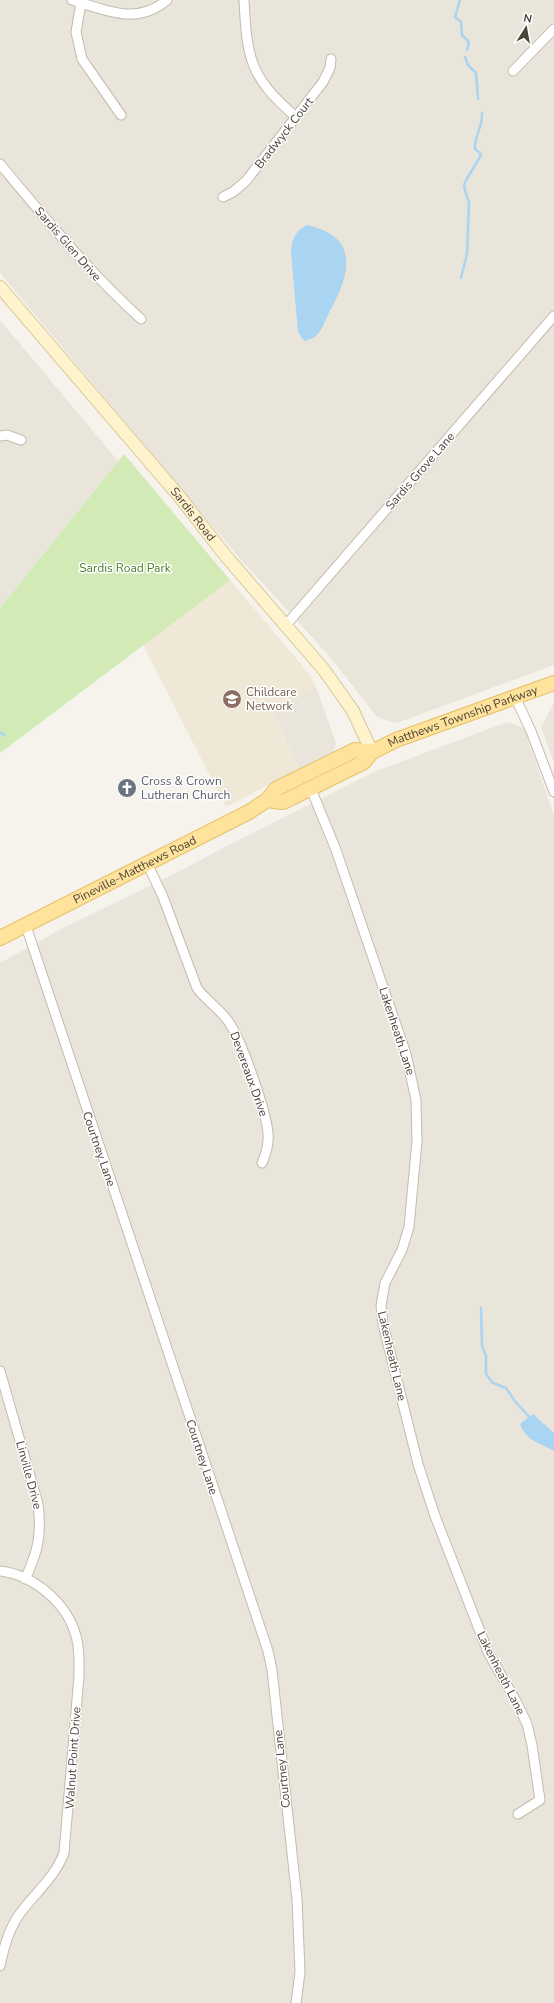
<svg xmlns="http://www.w3.org/2000/svg" width="554" height="2003" font-family="'Nunito Sans',sans-serif">
  <rect width="100%" height="100%" fill="#f6f3ec"/>
  <path fill="#eae5da" d="M 0,0 L 554,0 L 554,665 L 397,723 L 377,717 L 331,658 L 236,554 L 0,273 Z
    M 0,320 L 118,461 L 0,608 Z
    M 316,687 L 336,743 L 334,752 L 299,769 L 272,711 Z
    M 554,703 L 554,763 L 541,727 Z
    M 507,722 L 524,728 L 554,816 L 554,2003 L 0,2003 L 0,963 L 61,929 L 172,875 L 225,847 L 374,772 Z"/>
  <path fill="#efe8d6" d="M 230,580 L 310,675 L 316,687 L 272,712 L 299,769 L 226,807 L 143,645 Z"/>
  <path fill="#d2eab5" d="M 124,454 L 230,580 L 0,753 L 0,608 Z"/>
  <path fill="#a9d4f2" d="M 307,225 C 319,228 337,234 343,247 C 353,270 338,295 328,315 C 324,323 321,333 313,338 C 311,339 307,340 304,341 L 298,332 L 291,252 C 292,239 295,231 307,225 Z
    M 533,1414 L 554,1433 L 554,1451 C 540,1443 526,1441 520,1424 Z"/>
  <g fill="none" stroke-linecap="round" stroke-linejoin="round">
    <path stroke="#a9d4f2" stroke-width="2.5" d="M 460,0 L 455,17 L 461,22 L 462,35 L 469,42 L 467,50
      M 465,57 L 468,65 L 476,73 L 478,99
      M 461,278 L 467,254 L 469,203 L 464,187 L 465,182 L 480,157 L 481,154 L 475,149 C 474,136 483,127 482,113
      M 0,732 L 4,735
      M 481,1308 L 482,1346 L 486,1356 L 486,1374 L 493,1383 L 506,1388 L 514,1400 L 531,1419"/>
    <defs>
      <path id="street" d="M 72,0 C 106,10 136,26 167,0
        M 244,0 C 247,60 250,77 296,117
        M 81,3 L 76,32 L 82,59 L 121,115
        M 513,71 L 554,29
        M 0,164 C 45,218 89,272 141,319
        M 223,197 L 233,192 L 246,181 L 323,82 L 330,68 L 331,59
        M 0,436 L 7,435 L 21,440
        M 286,625 L 554,316
        M 515,697 L 531,731 L 554,792
        M 311,789 L 336,850 L 406,1054 L 416,1100 L 417,1141 L 409,1227 L 402,1250 L 385,1283 L 381,1306 L 383,1324 L 418,1464 L 435,1516 L 488,1652 L 517,1703 L 527,1724 L 532,1745 L 540,1800 L 518,1814
        M 147,863 L 163,897 L 197,988 C 206,1001 222,1010 230,1024 C 242,1042 267,1113 268,1134 C 269,1144 266,1154 262,1163
        M 26,926 L 268,1651 L 272,1670 L 297,1899 L 300,1972 L 296,2003
        M 0,1371 L 38,1504 C 42,1534 38,1552 25,1579
        M 0,1571 C 34,1575 67,1603 76,1636 C 80,1649 79,1663 79,1676 L 64,1853 C 55,1877 36,1892 21,1912 C 9,1928 4,1947 0,1966"/>
      <g id="secondary">
        <path id="s1" d="M 0,287 L 179,496 L 225,555 L 324,670 L 353,711 L 372,752"/>
      </g>
      <g id="primary">
        <path id="s2" d="M 267,800 L 283,802 L 364,762 L 372,752 L 396,740 L 554,683"/>
        <path id="s3" d="M 0,938 L 249,812 L 267,800 L 276,789 L 355,750 L 372,752"/>
      </g>
    </defs>
    <use href="#street" stroke="#c2bbae" stroke-width="11"/>
    <use href="#secondary" stroke="#d6c79b" stroke-width="14"/>
    <use href="#primary" stroke="#e6c16a" stroke-width="16"/>
    <use href="#street" stroke="#fff" stroke-width="9"/>
    <use href="#secondary" stroke="#fff3cd" stroke-width="12"/>
    <use href="#primary" stroke="#ffe39c" stroke-width="14"/>
  </g>
  <defs>
    <symbol id="school-disc" viewBox="-11 -11 22 22"><circle r="9.5" fill="#8d6e63" stroke="#fff"/><path d="M0-5L7-2L0 1L-7-2ZM-4 1L0 2.5L4 1V4Q0 6-4 4Z" fill="#fff"/></symbol>
    <symbol id="church-disc" viewBox="-11 -11 22 22"><circle r="9.5" fill="#6b7280" stroke="#fff"/><path d="M-1.2-6h2.4v3.5h3.3v2.4h-3.3V6h-2.4V-.1h-3.3v-2.4h3.3Z" fill="#fff"/></symbol>
  </defs>
  <g fill-rule="evenodd">
    <use href="#school-disc" x="221" y="688" width="22" height="22"/>
    <use href="#church-disc" x="116" y="777" width="22" height="22"/>
  </g>
  <g text-anchor="middle" stroke-width="3" stroke-linejoin="round" paint-order="stroke">
    <g font-size="12" fill="#4b4439" stroke="#fff">
      <text transform="translate(284 133) rotate(-52)" y="4">Bradwyck Court</text>
      <text transform="translate(68 244) rotate(49)" y="4">Sardis Glen Drive</text>
      <text transform="translate(420 471) rotate(-49)" y="4">Sardis Grove Lane</text>
      <text dy="4" stroke="none"><textPath href="#s1" startOffset="298">Sardis Road</textPath></text>
      <text dy="4" stroke="none"><textPath href="#s2" startOffset="217">Matthews Township Parkway</textPath></text>
      <text dy="4" stroke="none"><textPath href="#s3" startOffset="151">Pineville-Matthews Road</textPath></text>
      <text transform="translate(397 1031) rotate(72)" y="4">Lakenheath Lane</text>
      <text transform="translate(249 1074) rotate(70)" y="4">Devereaux Drive</text>
      <text transform="translate(99 1149) rotate(71)" y="4">Courtney Lane</text>
      <text transform="translate(392 1356) rotate(77)" y="4">Lakenheath Lane</text>
      <text transform="translate(202 1457) rotate(72)" y="4">Courtney Lane</text>
      <text transform="translate(29 1475) rotate(75)" y="4">Linville Drive</text>
      <text transform="translate(501 1673) rotate(63)" y="4">Lakenheath Lane</text>
      <text transform="translate(73 1758) rotate(-86)" y="4">Walnut Point Drive</text>
      <text transform="translate(282 1769) rotate(-96)" y="4">Courtney Lane</text>
    </g>
    <g font-size="12" fill="#4a7f2a" stroke="#fff">
      <text x="125" y="572">Sardis Road Park</text>
    </g>
    <g font-size="12" fill="#785e54" stroke="#fff" text-anchor="start">
      <text x="246" y="696">Childcare<tspan x="246" dy="14">Network</tspan></text>
    </g>
    <g font-size="12" fill="#5b616d" stroke="#fff" text-anchor="start">
      <text x="141" y="785">Cross &amp; Crown<tspan x="141" dy="14">Lutheran Church</tspan></text>
    </g>
  </g>
  <g transform="translate(526 28) rotate(11)" stroke="#ffffff" stroke-width="3" paint-order="stroke">
  <path d="M0-3L7 15L0 10L-7 15Z" fill="#4b4439"/>
  <text y="-6" font-size="11" font-weight="bold" text-anchor="middle" fill="#4b4439">N</text>
  </g>
</svg>
